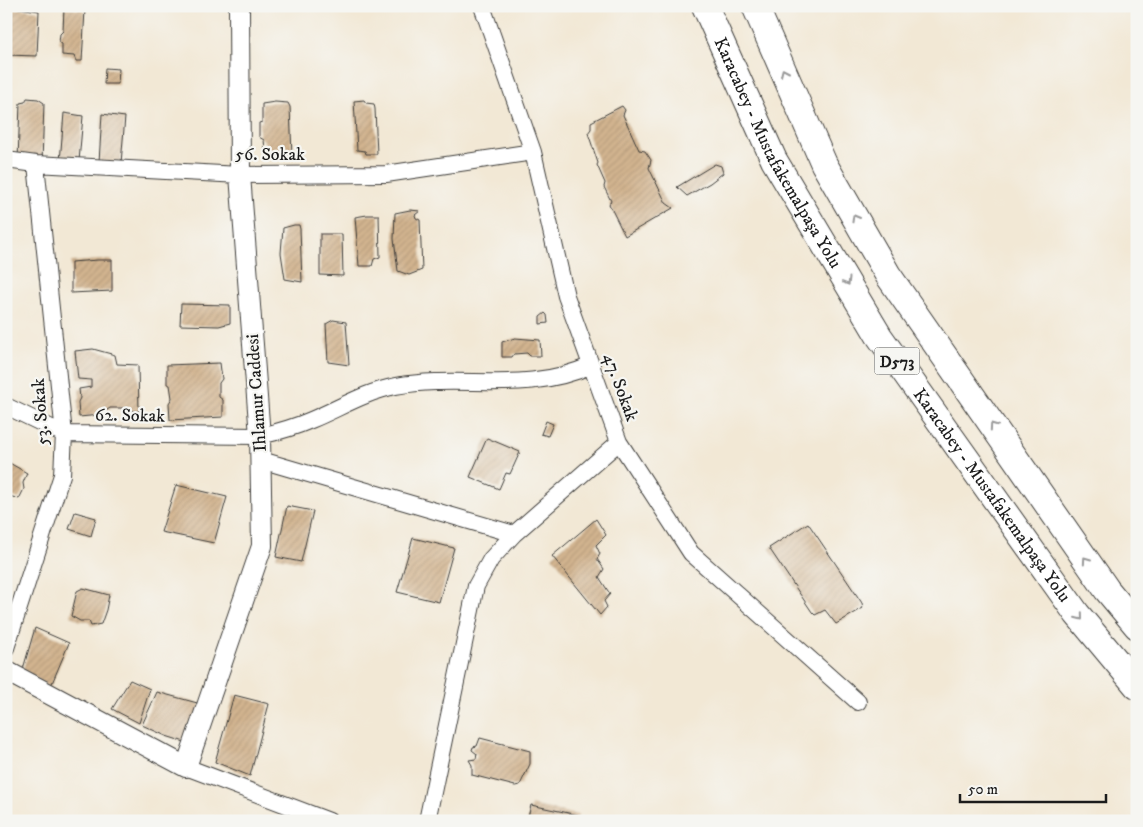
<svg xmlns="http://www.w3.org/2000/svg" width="1143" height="827" font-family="'IM FELL DW Pica',serif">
  <defs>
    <pattern id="building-hatch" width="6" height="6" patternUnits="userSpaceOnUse" patternTransform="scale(1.25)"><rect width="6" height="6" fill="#d2b48f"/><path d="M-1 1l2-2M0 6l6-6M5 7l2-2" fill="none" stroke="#b49a7b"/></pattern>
  </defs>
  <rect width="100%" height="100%" fill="#f6f6f2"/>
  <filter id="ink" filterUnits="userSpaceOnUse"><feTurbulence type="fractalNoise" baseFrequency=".02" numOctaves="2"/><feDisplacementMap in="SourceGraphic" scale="10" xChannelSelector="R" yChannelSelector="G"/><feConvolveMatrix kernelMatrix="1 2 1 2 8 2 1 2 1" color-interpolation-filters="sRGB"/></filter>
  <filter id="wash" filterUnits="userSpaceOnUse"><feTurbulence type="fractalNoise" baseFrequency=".0096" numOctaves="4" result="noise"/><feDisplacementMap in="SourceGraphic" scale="20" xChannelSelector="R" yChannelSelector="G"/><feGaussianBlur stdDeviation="1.12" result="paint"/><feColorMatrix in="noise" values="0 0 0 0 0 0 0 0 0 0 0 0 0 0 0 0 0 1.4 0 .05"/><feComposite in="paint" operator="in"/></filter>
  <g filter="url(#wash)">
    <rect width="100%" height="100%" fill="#f2e8d5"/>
    <g id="blocks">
      <path fill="url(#building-hatch)" d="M 6,6 L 39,11 L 37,56 L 6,55 Z
        M 64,8 L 85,10 L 82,61 L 76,61 L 74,56 L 62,55 L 62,44 L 59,42 L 60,34 L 63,31 Z
        M 105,68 L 119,69 L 118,84 L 104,84 Z
        M 27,98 L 38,99 L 44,103 L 42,163 L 18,161 L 20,103 L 25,102 Z
        M 364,100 L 366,103 L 374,104 L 375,109 L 377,154 L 366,154 L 365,151 L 357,150 L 354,101 Z
        M 275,102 L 288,103 L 290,107 L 292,156 L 266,159 L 264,140 L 259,137 L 259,123 L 262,122 L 262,104 Z
        M 622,106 L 625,110 L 623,115 L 639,150 L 645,151 L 651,160 L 649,168 L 666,203 L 673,208 L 625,236 L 609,204 L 611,201 L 604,187 L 605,183 L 597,165 L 598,163 L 588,133 L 591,129 L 591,122 Z
        M 64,113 L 83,116 L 79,161 L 60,162 Z
        M 102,114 L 125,117 L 121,163 L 99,162 Z
        M 715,164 L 721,166 L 723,173 L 710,183 L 687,196 L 677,187 Z
        M 410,210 L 420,211 L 415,215 L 416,218 L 420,220 L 422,270 L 409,275 L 398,271 L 394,239 L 395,213 Z
        M 367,215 L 379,215 L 380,257 L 374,259 L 372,266 L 359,266 L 355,217 Z
        M 294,225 L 299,225 L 300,229 L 302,282 L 285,279 L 281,253 L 283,228 Z
        M 320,234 L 342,234 L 343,276 L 320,275 Z
        M 98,260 L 112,260 L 112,291 L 71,293 L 71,262 Z
        M 181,304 L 230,305 L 230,323 L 219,326 L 180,325 Z
        M 545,313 L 547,315 L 548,323 L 540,324 L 540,317 Z
        M 333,320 L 346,322 L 349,365 L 328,362 L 326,324 Z
        M 515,338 L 540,340 L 541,356 L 530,356 L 527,353 L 514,354 L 512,357 L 502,357 L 502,342 Z
        M 93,349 L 115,355 L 117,364 L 138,365 L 139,412 L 129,410 L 128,408 L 110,408 L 100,415 L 79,417 L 78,402 L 80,398 L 79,389 L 91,387 L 91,380 L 78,379 L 75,351 Z
        M 220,363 L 222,379 L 219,383 L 219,397 L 223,400 L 223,417 L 170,420 L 169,403 L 172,398 L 170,385 L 167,384 L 167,365 Z
        M 546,421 L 553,424 L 548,436 L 541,434 Z
        M 487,438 L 520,452 L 510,474 L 506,473 L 499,489 L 470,477 Z
        M 6,461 L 27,473 L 23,483 L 24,489 L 19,499 L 6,495 Z
        M 176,485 L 227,497 L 214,543 L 161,532 Z
        M 287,506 L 313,511 L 301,562 L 276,557 Z
        M 75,512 L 96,518 L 91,536 L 69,529 Z
        M 596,519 L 606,535 L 596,545 L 600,554 L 597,559 L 604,569 L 599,577 L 610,594 L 604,601 L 607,607 L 600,615 L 552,556 Z
        M 6,523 L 11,526 L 6,537 Z
        M 808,523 L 862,603 L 863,608 L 836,624 L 825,610 L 815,615 L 812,612 L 769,548 Z
        M 413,538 L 454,548 L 439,602 L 397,592 Z
        M 83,588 L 109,595 L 106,610 L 101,624 L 91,626 L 89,621 L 80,621 L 71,616 L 77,591 Z
        M 6,606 L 14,609 L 6,634 Z
        M 35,628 L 69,643 L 50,688 L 23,669 Z
        M 130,680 L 150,689 L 139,723 L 112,709 Z
        M 157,692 L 201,704 L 188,743 L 166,736 L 142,725 Z
        M 234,695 L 269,704 L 250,776 L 215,762 Z
        M 480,738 L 530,751 L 530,764 L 520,785 L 515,786 L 472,775 L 472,765 L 469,760 L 476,759 L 477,754 L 472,750 L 473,747 L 477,746 Z
        M 531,805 L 578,815 L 577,821 L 527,821 Z"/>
    </g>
  </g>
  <g filter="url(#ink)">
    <use href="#blocks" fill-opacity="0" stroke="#3c3b38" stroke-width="1"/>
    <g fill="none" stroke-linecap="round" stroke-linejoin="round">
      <defs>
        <path id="minor" d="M 482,6 L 533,152 L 566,296 L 619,442 L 691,553 L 858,702
          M 6,160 L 36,164 L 240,175 L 386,174 L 533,152
          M 6,406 L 64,434 L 260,436 C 278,432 295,427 311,420 C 340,408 365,392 396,386 C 464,374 525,395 592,365
          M 261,460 L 514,534
          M 6,648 L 62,475 L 64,434 L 36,164
          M 186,767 L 329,821
          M 427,821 L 476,586 L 491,559 L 514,534 L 619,442"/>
        <path id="tertiary" d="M 6,671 L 186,767 L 262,546 L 260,436 L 240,175 L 239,6"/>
        <g id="trunk">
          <path id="s1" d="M 705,6 L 774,160 L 879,336 L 1077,614 L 1137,686"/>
          <path d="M 755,6 L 824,164 L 888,275 L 1107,590 L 1137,626"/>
        </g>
      </defs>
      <use href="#minor" stroke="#3c3b38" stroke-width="18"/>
      <use href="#tertiary" stroke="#3c3b38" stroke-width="22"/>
      <use href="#trunk" stroke="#3c3b38" stroke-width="28"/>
      <use href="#minor" stroke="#fff" stroke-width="16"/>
      <use href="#tertiary" stroke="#fff" stroke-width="20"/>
      <use href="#trunk" stroke="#fff" stroke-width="26"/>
    </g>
    <defs><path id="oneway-chevron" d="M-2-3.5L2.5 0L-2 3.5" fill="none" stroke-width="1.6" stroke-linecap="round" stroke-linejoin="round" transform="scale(1.25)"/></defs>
    <g stroke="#999">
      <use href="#oneway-chevron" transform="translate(784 72) rotate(-114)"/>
      <use href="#oneway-chevron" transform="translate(855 218) rotate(-120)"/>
      <use href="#oneway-chevron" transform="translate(847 282) rotate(59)"/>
      <use href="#oneway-chevron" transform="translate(993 426) rotate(-125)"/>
      <use href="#oneway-chevron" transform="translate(1086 560) rotate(-125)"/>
      <use href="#oneway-chevron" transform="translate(1080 617) rotate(51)"/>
    </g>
  </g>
  <g text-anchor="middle" stroke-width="4.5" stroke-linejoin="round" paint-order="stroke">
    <rect fill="#f6f6f2" stroke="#5d5d5c" stroke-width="1" x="874.5" y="347.5" width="45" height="27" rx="4"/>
    <g font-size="16" font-weight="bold" fill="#1c1c1c">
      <text x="897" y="367">D573</text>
    </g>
    <g font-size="18" fill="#1c1c1c" stroke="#f6f6f2">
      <text dy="6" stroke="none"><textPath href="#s1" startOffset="164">Karacabey - Mustafakemalpaşa Yolu</textPath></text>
      <text x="270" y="160">56. Sokak</text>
      <text transform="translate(621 387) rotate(70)" y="6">47. Sokak</text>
      <text transform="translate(256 393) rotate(-94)" y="6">Ihlamur Caddesi</text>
      <text transform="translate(40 412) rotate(-94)" y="6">53. Sokak</text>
      <text transform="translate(130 415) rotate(1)" y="6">62. Sokak</text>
      <text dy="6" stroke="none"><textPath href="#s1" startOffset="569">Karacabey - Mustafakemalpaşa Yolu</textPath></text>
    </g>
  </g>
  <rect width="1143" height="827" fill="none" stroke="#f6f6f2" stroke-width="25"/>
  <path d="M960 794v8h146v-8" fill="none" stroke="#1c1c1c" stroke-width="2.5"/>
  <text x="968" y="794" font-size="15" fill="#1c1c1c" stroke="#f6f6f2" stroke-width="4" paint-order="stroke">50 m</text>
</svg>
